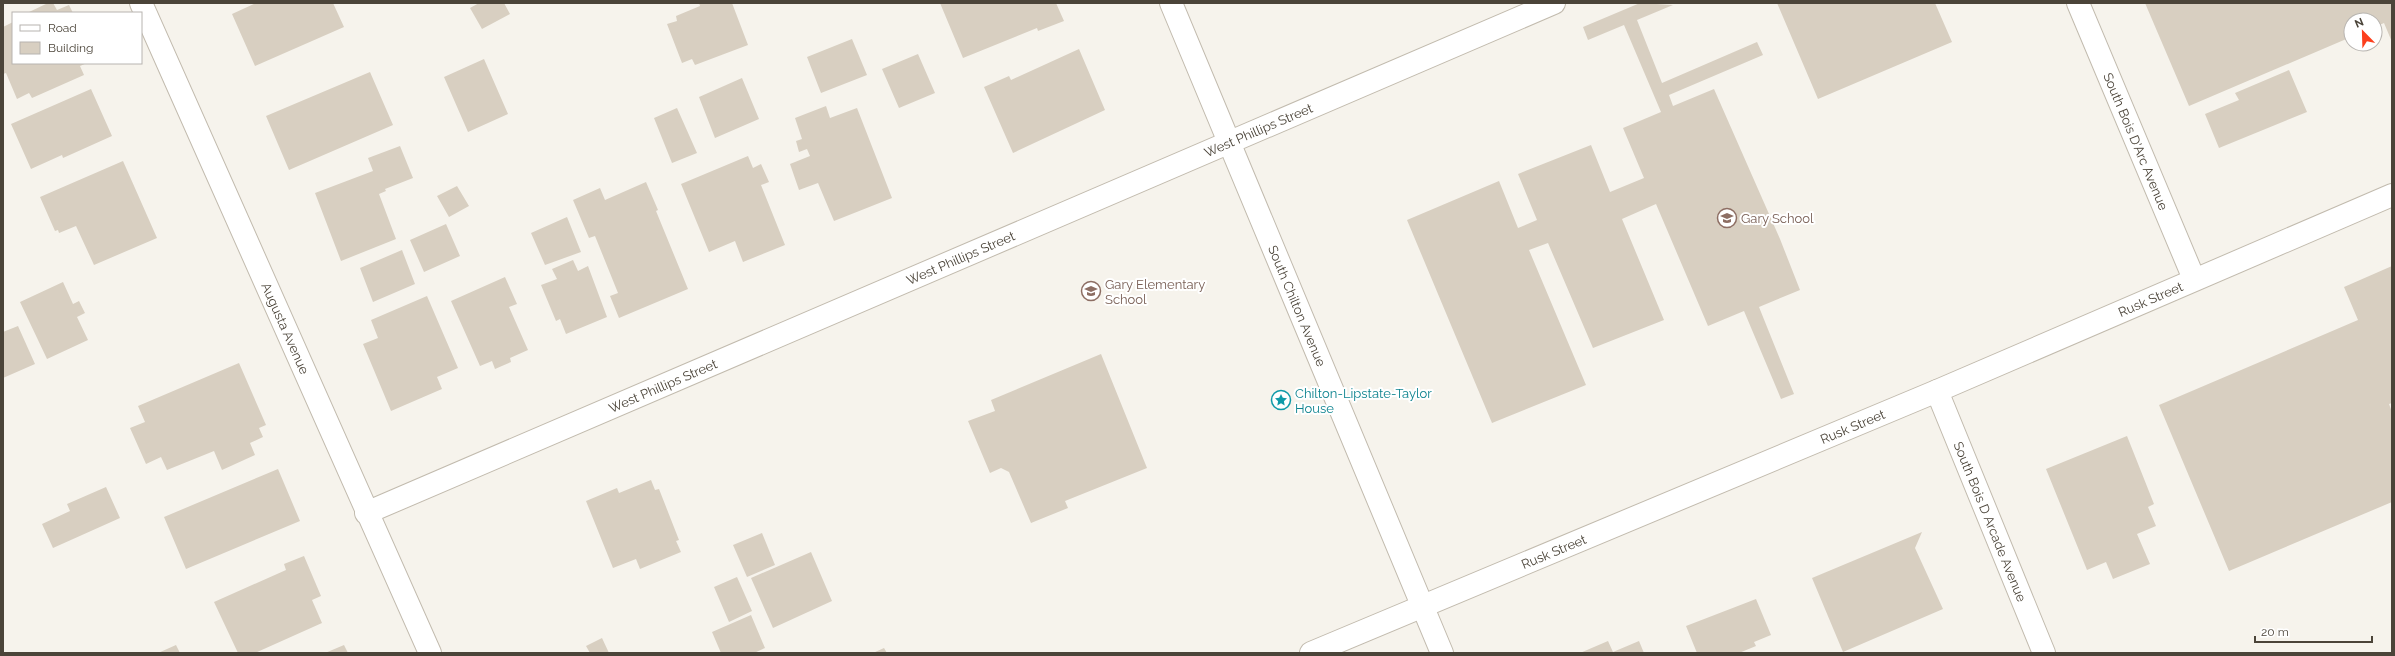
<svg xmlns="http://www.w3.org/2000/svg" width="2395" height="656" font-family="Raleway,sans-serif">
  <rect width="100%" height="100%" fill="#f6f3ec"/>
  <path fill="#d8cfc1" d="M 48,3 L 53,3 L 57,10 L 69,5 L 73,13 L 27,13 Z
    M 256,3 L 333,3 L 344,27 L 255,66 L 232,14 Z
    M 479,3 L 504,3 L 510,14 L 482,29 L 470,8 Z
    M 699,3 L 732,3 L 748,45 L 695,65 L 692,59 L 682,63 L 667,24 L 677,21 L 676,16 L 700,6 Z
    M 940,3 L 1056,3 L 1064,21 L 1038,31 L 1037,28 L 963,58 Z
    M 1640,3 L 1673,5 L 1637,20 L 1662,83 L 1757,42 L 1763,55 L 1669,95 L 1673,106 L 1714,89 L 1780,239 L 1800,290 L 1759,307 L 1794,394 L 1781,399 L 1744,311 L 1708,326 L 1656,204 L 1622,219 L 1664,320 L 1593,348 L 1548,243 L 1529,250 L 1586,385 L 1492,423 L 1407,220 L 1499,181 L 1518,228 L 1537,220 L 1518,174 L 1591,145 L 1610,192 L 1644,178 L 1623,128 L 1661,112 L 1624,25 L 1588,40 L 1583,27 Z
    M 1777,3 L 1935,3 L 1952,42 L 1818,99 Z
    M 2145,3 L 2392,3 L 2392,42 L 2384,23 L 2375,27 L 2375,20 L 2351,20 L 2351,37 L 2189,106 Z
    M 13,22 L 13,63 L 87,63 L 80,66 L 84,75 L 32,98 L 29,93 L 17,99 L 6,73 L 3,74 L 3,27 Z
    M 852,39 L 867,75 L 821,93 L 807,57 Z
    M 1079,49 L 1105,110 L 1013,153 L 984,87 L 1009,76 L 1011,80 Z
    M 918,54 L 935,93 L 899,108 L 882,69 Z
    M 484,59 L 508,114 L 468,132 L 444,77 Z
    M 2289,70 L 2307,112 L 2219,148 L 2205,114 L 2239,100 L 2235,93 Z
    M 370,72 L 393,125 L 289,170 L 266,116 Z
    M 742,78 L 759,119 L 715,138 L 699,97 Z
    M 91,89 L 112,136 L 63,158 L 62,155 L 31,169 L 11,124 Z
    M 826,106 L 830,118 L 857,108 L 892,198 L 834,221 L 818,183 L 799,190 L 790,164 L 810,156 L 807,149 L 799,152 L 796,141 L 802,139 L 795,118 Z
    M 677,108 L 697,153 L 672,163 L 654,118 Z
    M 400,146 L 413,178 L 385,189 L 386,191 L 379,194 L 396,239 L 341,261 L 315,193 L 373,171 L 368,158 Z
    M 748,156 L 753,168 L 761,164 L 769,182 L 761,185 L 785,245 L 743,262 L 735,241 L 709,252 L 681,184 Z
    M 123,161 L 157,238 L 94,265 L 76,226 L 59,233 L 58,230 L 55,231 L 40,197 Z
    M 646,182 L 658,210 L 656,211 L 688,289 L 619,318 L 610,296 L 618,293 L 595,236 L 589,238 L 573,200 L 600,188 L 605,200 Z
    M 457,186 L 469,206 L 449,217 L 437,196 Z
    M 567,217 L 581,252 L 545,265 L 531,233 Z
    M 446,224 L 460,256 L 424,272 L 410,240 Z
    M 402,250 L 415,284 L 373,302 L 360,268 Z
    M 573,260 L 578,271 L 588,266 L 607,317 L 566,334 L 560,319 L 556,321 L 541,285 L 557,279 L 552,269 Z
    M 2392,266 L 2392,403 L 2389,404 L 2392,412 L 2392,502 L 2229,571 L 2159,405 L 2358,320 L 2344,287 Z
    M 505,277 L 517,304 L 509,307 L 528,350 L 510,358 L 511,362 L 495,369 L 492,361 L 480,366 L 451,301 Z
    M 63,282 L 73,304 L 79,301 L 85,313 L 77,317 L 88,340 L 47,359 L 20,302 Z
    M 427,296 L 458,368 L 437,377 L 442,389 L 391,411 L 363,344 L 378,338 L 371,320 Z
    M 18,326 L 35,364 L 3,378 L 3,332 Z
    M 1101,354 L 1147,468 L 1065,501 L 1068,508 L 1031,523 L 1009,472 L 1001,468 L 990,473 L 968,421 L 995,411 L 991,400 Z
    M 239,363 L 266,425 L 259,428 L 263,437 L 250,443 L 255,455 L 222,470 L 214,451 L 167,470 L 161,457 L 146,464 L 130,428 L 145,422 L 138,406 Z
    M 2127,436 L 2154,504 L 2148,507 L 2156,526 L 2137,534 L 2150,564 L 2113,579 L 2106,562 L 2087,570 L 2046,469 Z
    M 278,469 L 300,521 L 186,569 L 164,517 Z
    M 651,480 L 655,490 L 659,489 L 679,540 L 676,541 L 681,552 L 640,569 L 636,559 L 613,568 L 586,501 L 617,488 L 619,493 Z
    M 106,487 L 120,518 L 53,548 L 42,524 L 70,511 L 67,504 Z
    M 1922,532 L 1915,548 L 1943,609 L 1843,652 L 1812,578 Z
    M 762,533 L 775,565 L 747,577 L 733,545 Z
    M 811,552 L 832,601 L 773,628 L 751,578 Z
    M 304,556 L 321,596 L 312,600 L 322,623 L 255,653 L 238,653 L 214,602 L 286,570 L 284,564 Z
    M 737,577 L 752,611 L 729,622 L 714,587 Z
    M 1756,599 L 1771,635 L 1754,642 L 1756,646 L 1739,653 L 1697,653 L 1686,626 Z
    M 751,615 L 765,648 L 754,653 L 721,653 L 712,632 Z
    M 602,638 L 609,653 L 590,653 L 586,646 Z
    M 1608,641 L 1613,652 L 1639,641 L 1644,653 L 1580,653 Z
    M 176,645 L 180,653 L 158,653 Z
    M 344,645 L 348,653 L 325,653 Z
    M 884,648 L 887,653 L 873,653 Z"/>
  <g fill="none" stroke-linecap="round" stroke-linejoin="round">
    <defs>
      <g id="minor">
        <path id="s1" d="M 141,3 L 430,653"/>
        <path id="s2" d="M 1171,3 L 1442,653"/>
        <path id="s3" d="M 2078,3 L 2194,279"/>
        <path id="s4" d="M 1937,391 L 2044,653"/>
        <path id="s5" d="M 366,513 L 1554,3"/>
        <path id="s6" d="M 1311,653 L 1937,391 L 2392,195"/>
      </g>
    </defs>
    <use href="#minor" stroke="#c2bbae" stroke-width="24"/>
    <use href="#minor" stroke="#fff" stroke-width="22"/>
  </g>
  <defs>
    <symbol id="school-ring" viewBox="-11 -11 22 22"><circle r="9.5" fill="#fff" stroke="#8d6e63" stroke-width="1.5"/><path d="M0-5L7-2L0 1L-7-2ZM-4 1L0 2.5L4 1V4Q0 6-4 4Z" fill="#8d6e63"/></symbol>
    <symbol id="sight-ring" viewBox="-11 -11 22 22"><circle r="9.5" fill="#fff" stroke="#0f9aa8" stroke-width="1.5"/><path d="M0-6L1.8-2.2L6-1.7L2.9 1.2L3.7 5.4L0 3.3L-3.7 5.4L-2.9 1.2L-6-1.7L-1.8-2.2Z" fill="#0f9aa8"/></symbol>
  </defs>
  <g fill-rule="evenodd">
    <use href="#school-ring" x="1716" y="207" width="22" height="22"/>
    <use href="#school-ring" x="1080" y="280" width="22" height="22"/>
    <use href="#sight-ring" x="1270" y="389" width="22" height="22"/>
  </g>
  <g text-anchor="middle" stroke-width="4" stroke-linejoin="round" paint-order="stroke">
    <g font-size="13" fill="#4b4439" stroke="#fff">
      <text dy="5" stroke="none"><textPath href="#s5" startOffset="971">West Phillips Street</textPath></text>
      <text dy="5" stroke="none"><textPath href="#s3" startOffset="150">South Bois D'Arc Avenue</textPath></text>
      <text dy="5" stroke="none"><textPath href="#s5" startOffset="647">West Phillips Street</textPath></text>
      <text dy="5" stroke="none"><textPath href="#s6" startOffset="911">Rusk Street</textPath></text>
      <text dy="5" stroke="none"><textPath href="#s2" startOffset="328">South Chilton Avenue</textPath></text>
      <text dy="5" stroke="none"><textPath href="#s1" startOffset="356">Augusta Avenue</textPath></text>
      <text dy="5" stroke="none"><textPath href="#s5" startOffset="323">West Phillips Street</textPath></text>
      <text dy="5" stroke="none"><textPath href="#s6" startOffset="587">Rusk Street</textPath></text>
      <text dy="5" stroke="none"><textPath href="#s4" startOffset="141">South Bois D Arcade Avenue</textPath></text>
      <text dy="5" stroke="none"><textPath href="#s6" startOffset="263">Rusk Street</textPath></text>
    </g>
    <g font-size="13" fill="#785e54" stroke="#fff" text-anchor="start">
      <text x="1741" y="223">Gary School</text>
      <text x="1105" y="289">Gary Elementary<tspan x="1105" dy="15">School</tspan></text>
    </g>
    <g font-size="13" fill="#0d838f" stroke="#fff" text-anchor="start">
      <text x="1295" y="398">Chilton-Lipstate-Taylor<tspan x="1295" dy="15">House</tspan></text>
    </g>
  </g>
  <rect width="2395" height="656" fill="none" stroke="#4b4439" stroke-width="8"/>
  <rect x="12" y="12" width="130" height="52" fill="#ffffff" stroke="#b7b4b0"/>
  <rect x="20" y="25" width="20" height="6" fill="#ffffff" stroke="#b7b4b0"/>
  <text x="48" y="32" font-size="12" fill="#4b4439">Road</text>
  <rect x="20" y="42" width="20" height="12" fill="#d8cfc1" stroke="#b7b4b0"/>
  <text x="48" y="52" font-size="12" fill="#4b4439">Building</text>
  <g transform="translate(2363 32) rotate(337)"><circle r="19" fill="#ffffff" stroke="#b7b4b0"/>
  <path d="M0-3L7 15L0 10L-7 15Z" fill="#fc3f1d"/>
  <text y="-6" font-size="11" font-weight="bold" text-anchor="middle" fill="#4b4439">N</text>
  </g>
  <path d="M2255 636v6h117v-6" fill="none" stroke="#4b4439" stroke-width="2"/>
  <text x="2261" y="636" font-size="12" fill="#4b4439" stroke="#ffffff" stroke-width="3" paint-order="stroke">20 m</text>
</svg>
